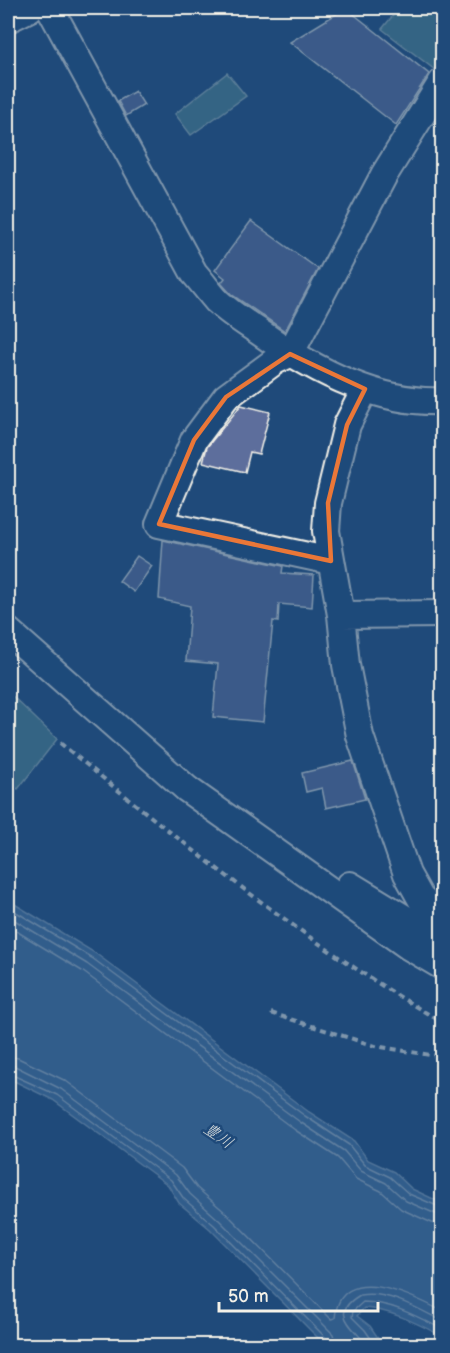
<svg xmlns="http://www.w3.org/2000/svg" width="450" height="1353" font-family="'Balsamiq Sans','Klee One',sans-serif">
  <rect width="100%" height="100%" fill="#1f4a7a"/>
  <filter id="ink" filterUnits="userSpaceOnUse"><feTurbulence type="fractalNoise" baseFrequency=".0167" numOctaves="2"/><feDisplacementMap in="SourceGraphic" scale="12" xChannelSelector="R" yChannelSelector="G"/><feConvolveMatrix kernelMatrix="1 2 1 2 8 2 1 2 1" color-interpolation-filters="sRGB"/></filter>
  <g filter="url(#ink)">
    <path fill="#508490" stroke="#a2babc" stroke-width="1.5" d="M 399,8 L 442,8 L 442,67 L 439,73 L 382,29 Z
      M 227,73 L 246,96 L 191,135 L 175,114 Z
      M 8,692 L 57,739 L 18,789 L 8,782 Z"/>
    <path fill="#4773a1" stroke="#8ca5bd" stroke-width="1.5" d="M 8,900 L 95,953 L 309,1112 L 354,1141 L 368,1160 L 394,1172 L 412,1189 L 442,1203 L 442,1336 C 418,1324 392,1310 364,1308 L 357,1316 L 370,1326 L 383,1345 L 325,1345 L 210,1229 L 179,1203 L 168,1185 L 53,1100 L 8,1078 Z"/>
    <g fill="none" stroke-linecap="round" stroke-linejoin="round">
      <path stroke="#afbfcc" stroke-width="1.5" d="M 8,907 L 92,958 L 305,1116 L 349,1145 L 365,1165 L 390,1177 L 409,1194 L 442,1208
        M 8,916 L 87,964 L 300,1122 L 344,1151 L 361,1171 L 386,1183 L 406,1201 L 436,1214 L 442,1215
        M 8,926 L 82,971 L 295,1130 L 338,1158 L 356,1179 L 381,1191 L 401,1209 L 432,1223 L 442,1224
        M 8,1056 L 18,1058 L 66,1081 L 182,1168 L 197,1188 L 226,1213 L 331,1319 L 335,1318 C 340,1260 413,1296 442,1311
        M 8,1065 L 15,1066 L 61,1089 L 176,1175 L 190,1194 L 219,1220 L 333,1334 L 336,1346
        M 8,1073 L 57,1095 L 171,1180 L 184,1199 L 214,1225 L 327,1339 L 329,1346
        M 367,1346 C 355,1327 327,1314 360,1295 C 387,1290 419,1309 442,1321
        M 376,1346 L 365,1330 L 352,1317 L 353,1311 L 363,1302 C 391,1302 418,1317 442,1329"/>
    </g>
    <path fill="#5d6e9c" stroke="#f4f1e8" stroke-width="1.5" d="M 346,8 L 429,74 L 396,125 L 290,42 Z
      M 135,91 L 144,105 L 126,116 L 118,101 Z
      M 251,221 L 318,269 L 285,331 L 231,294 L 221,283 L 225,278 L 215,270 Z
      M 241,405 L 270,412 L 259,454 L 250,452 L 245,472 L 203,462 L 207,447 Z
      M 163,540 L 283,566 L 282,573 L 314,575 L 312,607 L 279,604 L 278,622 L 273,621 L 263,722 L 213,717 L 218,664 L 186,661 L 190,606 L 159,599 Z
      M 137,556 L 152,566 L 134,592 L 119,581 Z
      M 353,761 L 365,799 L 326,808 L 322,788 L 306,792 L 302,773 Z"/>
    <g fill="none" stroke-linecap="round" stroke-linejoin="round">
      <defs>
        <path id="minor" d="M 50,8 L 194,273 C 202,282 209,292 217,301 C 229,312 244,322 258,331 C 310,368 376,404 442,401
          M 8,19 L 30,8
          M 365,389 L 347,425 L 328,503 L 326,531 L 341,615 L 346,665 L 360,736 L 407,874 L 421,899 L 442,915
          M 331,561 L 159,524 L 194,440 L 226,397 L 275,361 L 290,354 L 384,175 L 442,82
          M 341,615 L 442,614
          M 8,631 L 187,789 L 408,946 L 442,966
          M 350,885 L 442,941"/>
      </defs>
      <use href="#minor" stroke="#f4f1e8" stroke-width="30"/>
      <path stroke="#f4f1e8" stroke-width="4" stroke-dasharray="6 4.5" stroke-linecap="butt" d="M 60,743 C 180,841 308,945 442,1022
        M 271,1013 L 375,1046 L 442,1057"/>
      <use href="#minor" stroke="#1f4a7a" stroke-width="26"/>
    </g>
  </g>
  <path d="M0 0H450V1353H0ZM 290,354 L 365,389 L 347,425 L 328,503 L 331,561 L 159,524 L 194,440 L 226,397 Z" fill="#1f4a7a" fill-opacity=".55" fill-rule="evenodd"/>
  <path fill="none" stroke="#ea7738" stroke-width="4.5" stroke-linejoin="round" d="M 290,354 L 365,389 L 347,425 L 328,503 L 331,561 L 159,524 L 194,440 L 226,397 Z"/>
  <g text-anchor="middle" stroke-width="5" stroke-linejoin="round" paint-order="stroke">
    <g font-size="16" font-style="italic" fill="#dadedd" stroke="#1f4a7a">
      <text transform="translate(219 1135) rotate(35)" y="6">豊川</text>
    </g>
  </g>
  <rect width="450" height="1353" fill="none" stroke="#1f4a7a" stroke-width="30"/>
  <rect x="15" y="15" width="420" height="1323" fill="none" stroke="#f4f1e8" stroke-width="2" filter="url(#ink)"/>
  <path d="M219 1302v9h159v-9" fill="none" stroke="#f4f1e8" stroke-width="3"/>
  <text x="228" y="1302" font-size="18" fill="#f4f1e8" stroke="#1f4a7a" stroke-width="4.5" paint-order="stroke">50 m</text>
</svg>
